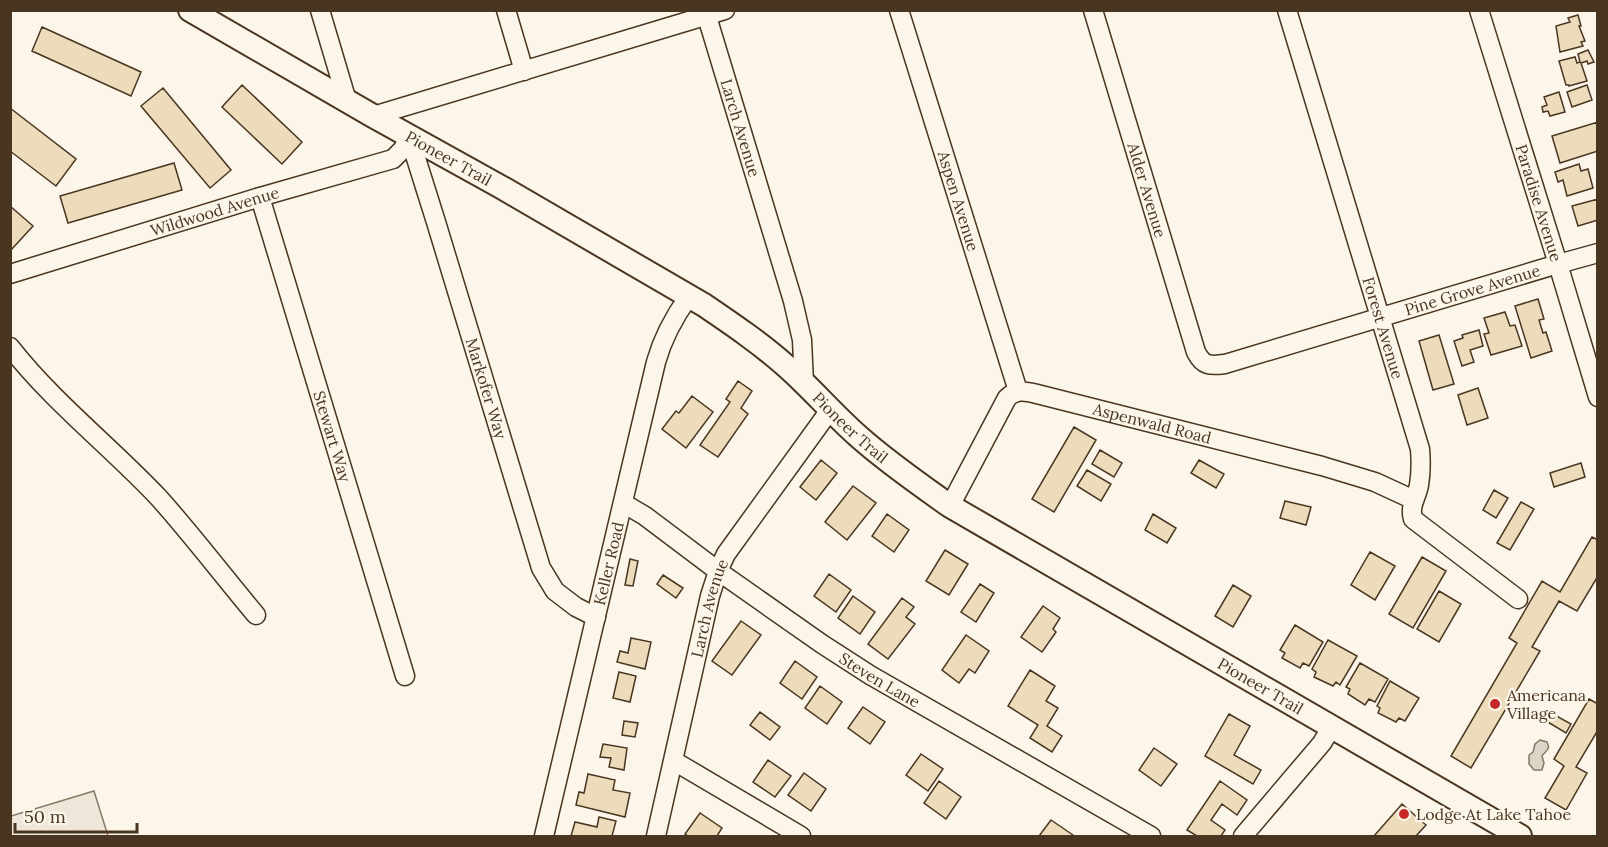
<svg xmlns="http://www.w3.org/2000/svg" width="1608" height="847" font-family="Lora,serif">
  <rect width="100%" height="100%" fill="#fbf6e9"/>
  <path fill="#ede6d9" stroke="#887966" stroke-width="1.5" d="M 94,791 L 108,836 L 11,836 L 11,816 Z"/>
  <path fill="#dcd4c6" stroke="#887966" stroke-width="1.5" d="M 1540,740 L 1547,742 C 1551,750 1546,750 1542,756 L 1544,763 L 1542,770 L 1534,770 L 1529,764 L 1529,755 L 1533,752 L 1535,744 Z"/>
  <path fill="#ecdcbc" stroke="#4a3520" stroke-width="1.5" d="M 1578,15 L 1581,26 L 1579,26 L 1585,41 L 1581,42 L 1583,46 L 1560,52 L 1556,26 L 1570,22 L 1568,18 Z
    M 42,27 L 141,72 L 131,96 L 32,51 Z
    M 1588,50 L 1594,62 L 1588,64 L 1587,61 L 1581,63 L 1587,81 L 1569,86 L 1569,85 L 1566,85 L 1559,61 L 1575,57 L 1577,63 L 1580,62 L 1578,54 Z
    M 242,85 L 302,142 L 282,164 L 222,107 Z
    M 1587,85 L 1592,100 L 1572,107 L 1567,92 Z
    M 163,88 L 231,170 L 210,188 L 141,106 Z
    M 1559,92 L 1565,112 L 1550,116 L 1548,111 L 1543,112 L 1542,107 L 1547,105 L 1544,97 Z
    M 10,108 L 76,159 L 56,186 L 10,151 Z
    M 1598,122 L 1598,151 L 1560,163 L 1552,136 Z
    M 174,163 L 182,190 L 68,223 L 60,196 Z
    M 1579,164 L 1581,171 L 1588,169 L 1593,188 L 1567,196 L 1563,180 L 1558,182 L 1555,172 Z
    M 1598,199 L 1598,220 L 1578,226 L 1572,206 Z
    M 10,206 L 33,226 L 11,250 L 10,250 Z
    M 1538,299 L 1544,319 L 1539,320 L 1543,333 L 1546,332 L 1552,351 L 1531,358 L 1515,306 Z
    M 1505,312 L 1510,326 L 1515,325 L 1522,346 L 1491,355 L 1484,334 L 1489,333 L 1484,318 Z
    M 1479,330 L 1483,346 L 1470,350 L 1474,362 L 1462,366 L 1454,341 L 1463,338 L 1462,335 Z
    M 1439,335 L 1454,384 L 1433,390 L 1419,341 Z
    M 738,381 L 752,391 L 741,408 L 748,414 L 718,457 L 700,445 L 730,402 L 726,399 Z
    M 1478,388 L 1488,418 L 1467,425 L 1458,395 Z
    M 692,396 L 713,412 L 686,448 L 662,429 L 676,411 L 679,413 Z
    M 1074,427 L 1096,440 L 1054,512 L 1032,499 Z
    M 1100,450 L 1122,463 L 1114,477 L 1092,464 Z
    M 821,460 L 837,473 L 816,500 L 800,487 Z
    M 1199,460 L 1224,474 L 1216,488 L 1191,473 Z
    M 1581,463 L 1585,477 L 1554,487 L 1550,473 Z
    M 1087,470 L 1111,484 L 1101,501 L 1077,486 Z
    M 853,486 L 876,503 L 847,540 L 825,522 Z
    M 1494,490 L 1508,498 L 1496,518 L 1483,510 Z
    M 1285,501 L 1311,507 L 1306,525 L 1280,518 Z
    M 1521,502 L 1534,509 L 1510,550 L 1497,543 Z
    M 887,514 L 909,530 L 894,552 L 872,536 Z
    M 1153,514 L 1176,528 L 1167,543 L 1145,530 Z
    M 1592,537 L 1598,540 L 1598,576 L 1577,611 L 1559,601 L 1532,647 L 1540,651 L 1471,768 L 1451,756 L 1517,643 L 1509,638 L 1542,581 L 1560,592 Z
    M 1592,537 L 1598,540 L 1598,576 L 1577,611 L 1559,601 L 1532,647 L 1540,651 L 1471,768 L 1451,756 L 1517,643 L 1509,638 L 1542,581 L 1560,592 Z
    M 945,550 L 968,564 L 949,595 L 926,581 Z
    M 1370,552 L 1395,566 L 1375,600 L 1351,585 Z
    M 1422,557 L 1446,571 L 1413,628 L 1389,614 Z
    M 630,559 L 638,561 L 633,586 L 625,585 Z
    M 829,574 L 851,590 L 836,612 L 814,596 Z
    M 663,575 L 683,588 L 676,598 L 657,584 Z
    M 980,584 L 994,593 L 976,622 L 961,612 Z
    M 1233,585 L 1251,596 L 1233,627 L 1215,616 Z
    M 1439,591 L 1461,604 L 1439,642 L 1417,629 Z
    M 853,596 L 875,612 L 860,634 L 838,618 Z
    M 902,598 L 914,607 L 906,617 L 915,624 L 888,659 L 868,644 Z
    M 1043,606 L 1060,618 L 1053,629 L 1056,632 L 1042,652 L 1021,637 Z
    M 741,621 L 761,635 L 732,675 L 712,661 Z
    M 1295,625 L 1323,642 L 1309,666 L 1303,663 L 1300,668 L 1282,658 L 1285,653 L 1280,650 Z
    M 966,635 L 989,651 L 975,673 L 969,669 L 959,683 L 942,670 Z
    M 631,638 L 651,642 L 645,669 L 617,662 L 620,651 L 628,653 Z
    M 1328,640 L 1357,656 L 1340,685 L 1336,682 L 1333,686 L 1314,677 L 1316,672 L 1312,669 Z
    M 795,661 L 817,677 L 802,699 L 780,683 Z
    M 1360,663 L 1388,679 L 1375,702 L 1369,699 L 1365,705 L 1348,694 L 1350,689 L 1346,687 Z
    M 1030,670 L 1055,686 L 1046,701 L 1058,708 L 1047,726 L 1062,736 L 1052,752 L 1030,738 L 1038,725 L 1008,706 Z
    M 619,672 L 636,676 L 630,702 L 613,698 Z
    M 1390,681 L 1419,698 L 1405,721 L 1399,718 L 1396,722 L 1378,713 L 1380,708 L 1377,706 Z
    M 820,686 L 842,702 L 827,724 L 805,708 Z
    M 1589,699 L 1598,704 L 1598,730 L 1576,767 L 1587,773 L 1566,810 L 1545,798 L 1564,766 L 1554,759 Z
    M 1589,699 L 1598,704 L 1598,730 L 1576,767 L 1587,773 L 1566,810 L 1545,798 L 1564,766 L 1554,759 Z
    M 863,707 L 885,722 L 870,744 L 848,728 Z
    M 760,712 L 780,727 L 770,740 L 750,725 Z
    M 1551,713 L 1571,724 L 1566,733 L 1546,721 Z
    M 1229,714 L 1250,726 L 1234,755 L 1261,770 L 1253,784 L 1205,756 Z
    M 624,721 L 638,723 L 635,737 L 622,735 Z
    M 603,744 L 627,748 L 624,770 L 609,767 L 611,758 L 600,757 Z
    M 1154,748 L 1177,764 L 1161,786 L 1139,770 Z
    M 921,754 L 943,769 L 928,791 L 906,775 Z
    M 768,760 L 791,776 L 775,797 L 753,782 Z
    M 804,773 L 826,789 L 811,811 L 788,795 Z
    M 588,774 L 615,780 L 613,790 L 630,793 L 625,817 L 576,805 L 579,792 L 584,793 Z
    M 939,781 L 961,797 L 946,819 L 924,803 Z
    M 1220,781 L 1247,800 L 1237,815 L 1222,804 L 1211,820 L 1225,830 L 1221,836 L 1197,836 L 1187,830 Z
    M 1402,804 L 1426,825 L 1416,836 L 1374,836 Z
    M 700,813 L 722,828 L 717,836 L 688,836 L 685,834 Z
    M 599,817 L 616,821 L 612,836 L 571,836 L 575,822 L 597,827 Z
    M 1051,820 L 1073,835 L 1072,836 L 1039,836 Z"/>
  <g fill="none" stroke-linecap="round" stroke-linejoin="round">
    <defs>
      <g id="minor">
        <path d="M 320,10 L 347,101"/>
        <path d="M 506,10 L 524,71"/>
        <path id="s1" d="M 705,10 L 793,301 L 802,340 L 804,384"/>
        <path id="s2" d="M 899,10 L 1018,391"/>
        <path id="s3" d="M 1093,10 L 1196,352 C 1203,366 1210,366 1225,364 L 1558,264 L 1598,253"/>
        <path id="s4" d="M 1287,10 L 1420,449 C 1421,461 1421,473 1419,485 C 1417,497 1409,506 1413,519 L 1518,599"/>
        <path id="s5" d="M 1479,10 L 1558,264 L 1598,397"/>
        <path d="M 373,116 L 725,10"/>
        <path id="s6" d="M 409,136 L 436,222 L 541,568 L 555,591 L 576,607 L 596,617"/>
        <path id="s7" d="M 260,197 L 405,676"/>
        <path id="s8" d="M 10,274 L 260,197 L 393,159 L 403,149 L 409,136"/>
        <path d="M 10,347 C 54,403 111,447 159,498 C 193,536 224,577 256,615"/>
        <path id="s9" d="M 623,503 L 645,516 L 718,571 L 822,644 L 870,675 L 1151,836"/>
        <path id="s10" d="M 950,506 L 1007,398 C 1016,389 1025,391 1037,394 L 1322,466 L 1375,482 L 1414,500"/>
        <path d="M 674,761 L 801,836"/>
        <path id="s11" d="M 544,836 L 656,362 C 663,337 674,317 689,296"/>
        <path id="s12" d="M 656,836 L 710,596 L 718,571 L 726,554 L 830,410"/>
        <path d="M 1243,836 L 1322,743 L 1331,728"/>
      </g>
      <g id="major">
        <path id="s13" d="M 190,10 L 373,116 L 501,187 L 704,305 C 732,324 760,343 786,366 C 811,388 833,414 858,436 C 887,462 919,484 950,506 L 1520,836"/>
      </g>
    </defs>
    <use href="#minor" stroke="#4a3520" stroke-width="21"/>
    <use href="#major" stroke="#4a3520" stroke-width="26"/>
    <use href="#minor" stroke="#fbf6e9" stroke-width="18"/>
    <use href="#major" stroke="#fbf6e9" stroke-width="22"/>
  </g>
  <g fill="#c62828" stroke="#fbf6e9" stroke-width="2">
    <circle cx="1495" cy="704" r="6"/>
    <circle cx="1404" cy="814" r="6"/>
  </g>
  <g text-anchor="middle" stroke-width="4.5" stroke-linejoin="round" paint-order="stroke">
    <g font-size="16" fill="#4a3520" stroke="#fbf6e9">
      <text dy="6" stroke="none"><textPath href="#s1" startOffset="123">Larch Avenue</textPath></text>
      <text dy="6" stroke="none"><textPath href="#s13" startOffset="298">Pioneer Trail</textPath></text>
      <text dy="6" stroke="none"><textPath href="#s3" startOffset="188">Alder Avenue</textPath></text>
      <text dy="6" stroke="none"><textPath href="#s2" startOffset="200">Aspen Avenue</textPath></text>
      <text dy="6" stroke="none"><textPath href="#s5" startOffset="202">Paradise Avenue</textPath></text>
      <text dy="6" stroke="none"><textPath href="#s8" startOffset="214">Wildwood Avenue</textPath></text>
      <text dy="6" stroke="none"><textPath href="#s3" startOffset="650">Pine Grove Avenue</textPath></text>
      <text dy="6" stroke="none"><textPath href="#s4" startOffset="332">Forest Avenue</textPath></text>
      <text dy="6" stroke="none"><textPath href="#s6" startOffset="264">Markofer Way</textPath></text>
      <text dy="6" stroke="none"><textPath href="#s10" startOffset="273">Aspenwald Road</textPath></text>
      <text dy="6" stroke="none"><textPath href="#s13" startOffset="784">Pioneer Trail</textPath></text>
      <text dy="6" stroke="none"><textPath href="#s7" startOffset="250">Stewart Way</textPath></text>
      <text dy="6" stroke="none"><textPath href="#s11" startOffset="280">Keller Road</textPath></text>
      <text dy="6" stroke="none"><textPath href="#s12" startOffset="234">Larch Avenue</textPath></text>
      <text dy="6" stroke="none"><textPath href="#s9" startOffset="312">Steven Lane</textPath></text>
      <text dy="6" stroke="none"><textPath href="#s13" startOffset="1270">Pioneer Trail</textPath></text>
    </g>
    <g font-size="16" fill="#4a3520" stroke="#fbf6e9" text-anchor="start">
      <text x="1507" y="701">Americana<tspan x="1507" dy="18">Village</tspan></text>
      <text x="1416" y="820">Lodge At Lake Tahoe</text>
    </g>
  </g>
  <rect width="1608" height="847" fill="none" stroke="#4a3520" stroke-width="24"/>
  <path d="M15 823v9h122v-9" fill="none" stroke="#4a3520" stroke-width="3"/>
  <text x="24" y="823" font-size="18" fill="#4a3520" stroke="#fbf6e9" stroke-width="4.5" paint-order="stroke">50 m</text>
</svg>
